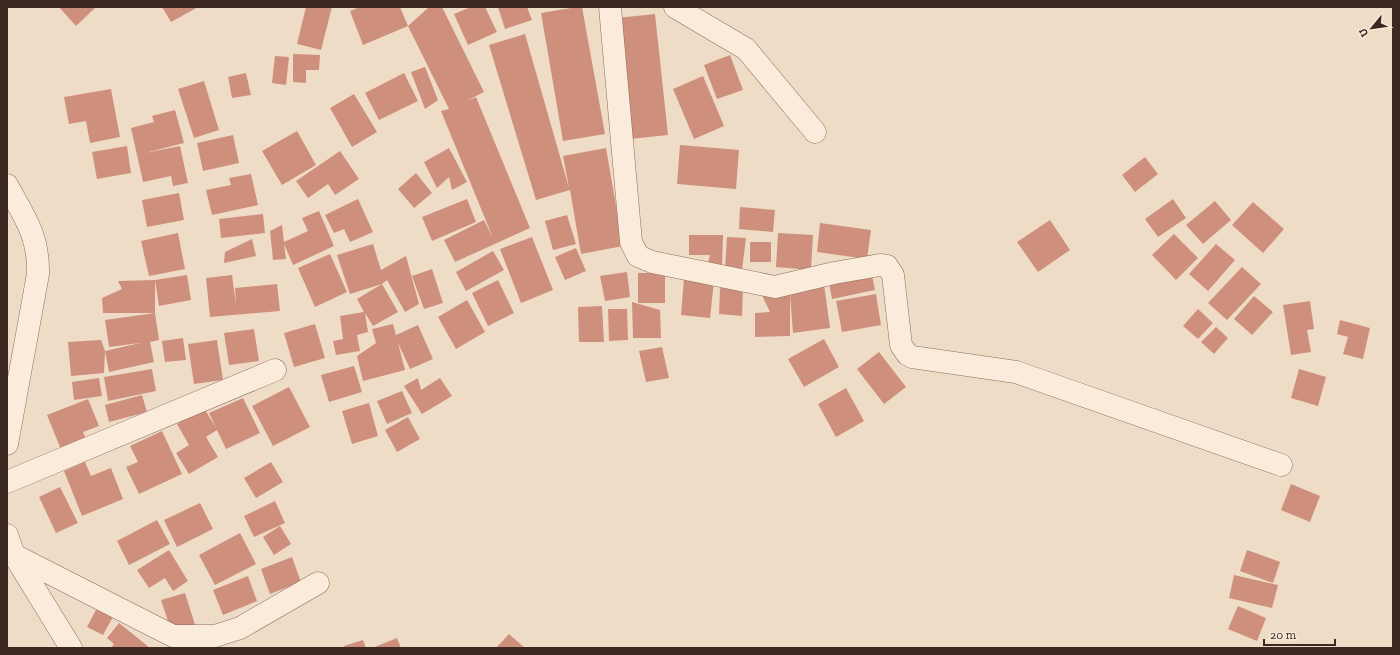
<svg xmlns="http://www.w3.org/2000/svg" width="1400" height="655" font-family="'Zilla Slab',serif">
  <rect width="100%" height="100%" fill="#efdcc7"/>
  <path fill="#ce907c" d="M 59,7 L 96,7 L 76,26 Z
    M 162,7 L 198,7 L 171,22 Z
    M 306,7 L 332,7 L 321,50 L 297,44 Z
    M 360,7 L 400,7 L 408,26 L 363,45 L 350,11 Z
    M 429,7 L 442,7 L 484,92 L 464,102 L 476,97 L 530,228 L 455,262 L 444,240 L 484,220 L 493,238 L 441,111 L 449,109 L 408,26 Z
    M 471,7 L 485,7 L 497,32 L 468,45 L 454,14 Z
    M 498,7 L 527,7 L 532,20 L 505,29 Z
    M 577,7 L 582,7 L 605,134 L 563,141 L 541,13 Z
    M 655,14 L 668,135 L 630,139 L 617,18 Z
    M 525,34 L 569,188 L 563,156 L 606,148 L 623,246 L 581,254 L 570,190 L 536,200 L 489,45 Z
    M 293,54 L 320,55 L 319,70 L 306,70 L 306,83 L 293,82 Z
    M 730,55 L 743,90 L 717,99 L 704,65 Z
    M 275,56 L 289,57 L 286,85 L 272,83 Z
    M 425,67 L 438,100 L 425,109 L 411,72 Z
    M 246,73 L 251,95 L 232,98 L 228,77 Z
    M 404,73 L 418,101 L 379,120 L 365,93 Z
    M 703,76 L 724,126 L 694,139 L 673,89 Z
    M 204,81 L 219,130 L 194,138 L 178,89 Z
    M 111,89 L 120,137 L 90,143 L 86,121 L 69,124 L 64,97 Z
    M 354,94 L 377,132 L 352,147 L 330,108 Z
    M 175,110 L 184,143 L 145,153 L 180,146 L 188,183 L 173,186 L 171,176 L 143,182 L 131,128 L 154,122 L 152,116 Z
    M 297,131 L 316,165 L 282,185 L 262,151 Z
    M 233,135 L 239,163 L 203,171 L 197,143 Z
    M 680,145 L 739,150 L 736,189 L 677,184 Z
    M 127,146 L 131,173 L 97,179 L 92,152 Z
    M 449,148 L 467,182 L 452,190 L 449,177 L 437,188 L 424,162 Z
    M 340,151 L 359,179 L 335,195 L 328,184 L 308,198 L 296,181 Z
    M 1145,157 L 1158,174 L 1135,192 L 1122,175 Z
    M 416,173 L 432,193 L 414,208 L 398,189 Z
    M 251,174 L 258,205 L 212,215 L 206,190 L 231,185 L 229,178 Z
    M 179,193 L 184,220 L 147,227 L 142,200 Z
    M 358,199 L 373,232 L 350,242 L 344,229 L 334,233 L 325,215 Z
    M 467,199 L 476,222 L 432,241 L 422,217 Z
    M 1173,199 L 1186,218 L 1158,237 L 1145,219 Z
    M 1215,201 L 1231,220 L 1203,244 L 1186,225 Z
    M 1253,202 L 1284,229 L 1263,253 L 1232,225 Z
    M 740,207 L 775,210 L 773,232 L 739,229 Z
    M 319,211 L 334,246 L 293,265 L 284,244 L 286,259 L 273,260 L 270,231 L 282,225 L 284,242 L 308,231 L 302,218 Z
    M 263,214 L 265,233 L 221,238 L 219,219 Z
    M 567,215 L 576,244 L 553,250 L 545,221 Z
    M 1050,220 L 1070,250 L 1038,272 L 1017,242 Z
    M 820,223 L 871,230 L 867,259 L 817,252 Z
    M 178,233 L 185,269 L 149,276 L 141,241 Z
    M 778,233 L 813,235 L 811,270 L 776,267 Z
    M 1174,234 L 1198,258 L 1176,280 L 1152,255 Z
    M 689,235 L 723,235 L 722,271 L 707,267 L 710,255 L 689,255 Z
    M 532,237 L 553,290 L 521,303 L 500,249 Z
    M 727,237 L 746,238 L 742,270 L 725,268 Z
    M 252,239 L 256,256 L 224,263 L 225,252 Z
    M 750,242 L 771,242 L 771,262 L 750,262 Z
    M 373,244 L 381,270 L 406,256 L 419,304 L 405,312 L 387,280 L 382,284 L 350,294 L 337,255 Z
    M 1216,244 L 1235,260 L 1208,291 L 1189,274 Z
    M 576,248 L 586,271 L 565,280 L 555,257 Z
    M 493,251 L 504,270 L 466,291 L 456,272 Z
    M 330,254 L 347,292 L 315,307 L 298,268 Z
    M 1242,267 L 1261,284 L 1227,320 L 1208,303 Z
    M 432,269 L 443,303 L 424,309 L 412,276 Z
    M 871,270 L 875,290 L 832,299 L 828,278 Z
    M 627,272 L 630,297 L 605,301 L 600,276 Z
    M 638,273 L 665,273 L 665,303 L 638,303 Z
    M 187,275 L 191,300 L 159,306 L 155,280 Z
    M 232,275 L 236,305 L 235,288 L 277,284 L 280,311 L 210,317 L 206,278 Z
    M 684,278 L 714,281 L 710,318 L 681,315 Z
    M 155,280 L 155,313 L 159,340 L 150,342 L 154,362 L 109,372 L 105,351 L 140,343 L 109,347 L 105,320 L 155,313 L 103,313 L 102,298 L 122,289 L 118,281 Z
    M 498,280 L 514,313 L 488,326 L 472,293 Z
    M 382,284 L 398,312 L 373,326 L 365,313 L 368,332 L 357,335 L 360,351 L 336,355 L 333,341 L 343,339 L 340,316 L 364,312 L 357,299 Z
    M 824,284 L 830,328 L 793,333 L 790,294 L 790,336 L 755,337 L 755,313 L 770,312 L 760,291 Z
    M 720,288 L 743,289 L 742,316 L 719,314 Z
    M 876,294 L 881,325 L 842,332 L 836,301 Z
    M 1254,296 L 1273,312 L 1252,335 L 1234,319 Z
    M 467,300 L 485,332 L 456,349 L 438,317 Z
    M 1310,301 L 1314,329 L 1307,330 L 1311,352 L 1291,355 L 1283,305 Z
    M 632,302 L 660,310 L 661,338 L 633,338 Z
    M 602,306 L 604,342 L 579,342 L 578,307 Z
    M 608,309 L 627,309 L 628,340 L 609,341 Z
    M 1198,309 L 1213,323 L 1198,339 L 1183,326 Z
    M 1340,320 L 1370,328 L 1363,359 L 1343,354 L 1348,337 L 1337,334 Z
    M 315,324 L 325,358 L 294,367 L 284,333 Z
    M 393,324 L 396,335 L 418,325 L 433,359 L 410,369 L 398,343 L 405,370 L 363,381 L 357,356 L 376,343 L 372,329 Z
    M 1216,327 L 1228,338 L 1214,354 L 1201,342 Z
    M 254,329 L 259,361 L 229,365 L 224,333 Z
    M 183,338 L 186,360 L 165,362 L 162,341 Z
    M 824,339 L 839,367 L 804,387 L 788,359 Z
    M 101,340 L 105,351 L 104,373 L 71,376 L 68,342 Z
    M 217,340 L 223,380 L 194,384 L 188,344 Z
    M 662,347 L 669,378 L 646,382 L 639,351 Z
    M 879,352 L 906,387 L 884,404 L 857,369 Z
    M 354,366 L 362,392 L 329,402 L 321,375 Z
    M 152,369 L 156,391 L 108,401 L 104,377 Z
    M 1299,369 L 1326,377 L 1318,406 L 1291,398 Z
    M 99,378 L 102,396 L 74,400 L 72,382 Z
    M 418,378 L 421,390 L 440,378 L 452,396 L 422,414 L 404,386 Z
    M 289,387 L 310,427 L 273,446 L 252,406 Z
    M 846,388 L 864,421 L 836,437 L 818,404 Z
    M 402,391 L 412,413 L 387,424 L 377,401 Z
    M 142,395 L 147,412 L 109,422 L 105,405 Z
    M 243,398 L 260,433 L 226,449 L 217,430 L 206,437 L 218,457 L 189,474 L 176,453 L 189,445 L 177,424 L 204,408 L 216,428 L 209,413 Z
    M 88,399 L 99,426 L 83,432 L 88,443 L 62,452 L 47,415 Z
    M 369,403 L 378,436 L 352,444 L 342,411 Z
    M 408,417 L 420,439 L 397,452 L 385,430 Z
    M 162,431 L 182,474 L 139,494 L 126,467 L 138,462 L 130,446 Z
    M 85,462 L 91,476 L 111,468 L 123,499 L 82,516 L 64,471 Z
    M 271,462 L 283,482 L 256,498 L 244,478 Z
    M 1291,484 L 1320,496 L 1310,522 L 1281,510 Z
    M 60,487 L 78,523 L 56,533 L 39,497 Z
    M 275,501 L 285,523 L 254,537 L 244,516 Z
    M 200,503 L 213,529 L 177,547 L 164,520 Z
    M 157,520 L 170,544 L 129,565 L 117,541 Z
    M 280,526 L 291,544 L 274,555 L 263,537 Z
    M 240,533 L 256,564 L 215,585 L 199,555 Z
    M 169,550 L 188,581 L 173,591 L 165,578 L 149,588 L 137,570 Z
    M 1247,550 L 1280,562 L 1273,583 L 1240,571 Z
    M 292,557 L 301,582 L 270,594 L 261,569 Z
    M 1234,575 L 1278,585 L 1272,608 L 1229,598 Z
    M 248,576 L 257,601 L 223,615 L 213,590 Z
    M 185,593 L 196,628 L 173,636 L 161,600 Z
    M 98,606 L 114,615 L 103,635 L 87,627 Z
    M 1238,606 L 1266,618 L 1257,641 L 1228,629 Z
    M 119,623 L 150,648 L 111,648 L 114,644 L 107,638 Z
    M 509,634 L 525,648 L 496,648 Z
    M 397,638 L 401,648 L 372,648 Z
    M 363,640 L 366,648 L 344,648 L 344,646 Z"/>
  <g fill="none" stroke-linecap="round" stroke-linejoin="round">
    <defs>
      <path id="street" d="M 610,7 L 631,242 L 638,256 L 652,262 L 775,287 L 834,273 L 880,265 L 887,266 L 893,275 L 901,345 L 907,354 L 912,357 L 1016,372 L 1281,465
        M 675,7 L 746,49 L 815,132
        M 7,185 C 25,218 39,236 38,274 L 7,444
        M 7,482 L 275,370
        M 7,535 L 14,555 L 71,648
        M 14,555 L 173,636 L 215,636 L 240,628 L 318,583"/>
    </defs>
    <use href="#street" stroke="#8c6d5c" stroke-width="23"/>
    <use href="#street" stroke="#faebdb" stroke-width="22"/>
  </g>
  <rect width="1400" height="655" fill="none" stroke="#3c2820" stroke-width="16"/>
  <g transform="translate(1372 28) rotate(241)" stroke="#f7e8d7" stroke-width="3" paint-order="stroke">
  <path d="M0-3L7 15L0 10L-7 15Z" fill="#3c2820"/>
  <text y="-6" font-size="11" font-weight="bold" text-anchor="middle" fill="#3c2820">U</text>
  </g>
  <path d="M1264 639v6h71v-6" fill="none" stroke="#3c2820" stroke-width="2"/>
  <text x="1270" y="639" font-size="12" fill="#3c2820" stroke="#f7e8d7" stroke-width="3" paint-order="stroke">20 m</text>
</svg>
